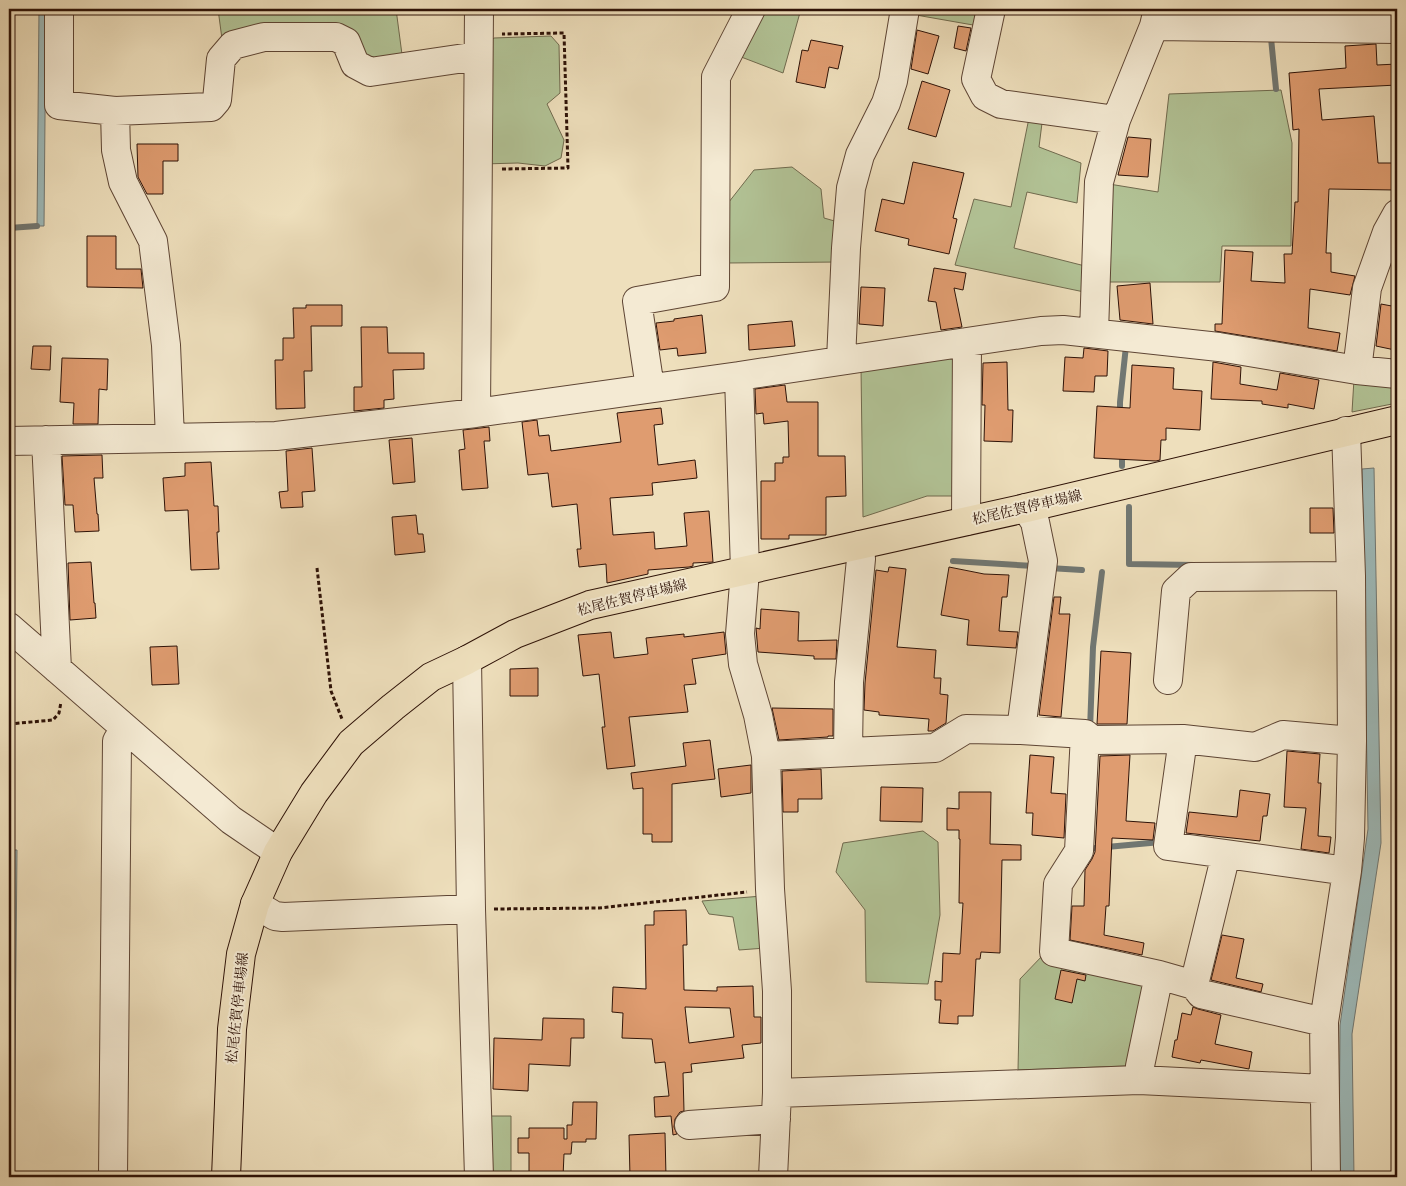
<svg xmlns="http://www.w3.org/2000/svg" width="1406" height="1186" font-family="'Libre Caslon Text','Noto Serif JP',serif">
  <rect width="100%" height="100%" fill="#eedfbc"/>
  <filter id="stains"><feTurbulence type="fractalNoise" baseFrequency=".004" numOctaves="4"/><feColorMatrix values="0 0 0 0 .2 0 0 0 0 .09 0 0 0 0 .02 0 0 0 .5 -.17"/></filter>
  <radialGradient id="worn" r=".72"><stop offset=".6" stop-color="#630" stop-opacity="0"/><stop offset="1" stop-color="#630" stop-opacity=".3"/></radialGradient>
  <path fill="#b2c396" stroke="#706a4e" d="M 218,9 L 396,9 L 403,62 L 373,67 L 350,36 L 222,39 Z
    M 760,9 L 801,9 L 783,73 L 736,55 Z
    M 915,9 L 977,9 L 973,25 L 916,15 Z
    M 551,36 L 559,45 L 560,93 L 547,104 L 564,140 L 561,158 L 545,166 L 518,163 L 483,164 L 485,46 L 494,38 Z
    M 1281,90 L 1292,143 L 1291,246 L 1222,246 L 1220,282 L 1105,282 L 1109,184 L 1158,192 L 1169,94 Z
    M 1030,113 L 1043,115 L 1039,147 L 1081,163 L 1077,203 L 1027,192 L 1014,248 L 1089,267 L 1089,293 L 955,265 L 974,199 L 1011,207 Z
    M 792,167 L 821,189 L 824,218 L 845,224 L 840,262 L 727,263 L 725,207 L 754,170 Z
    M 963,354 L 961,496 L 927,496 L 863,517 L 861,368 Z
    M 1354,379 L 1397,382 L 1397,403 L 1352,412 Z
    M 923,831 L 938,842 L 940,915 L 928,984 L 866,982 L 865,910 L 836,872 L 843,843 Z
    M 762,896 L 766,948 L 739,950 L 733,917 L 709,914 L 702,901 Z
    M 1044,954 L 1144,986 L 1126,1066 L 1018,1070 L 1020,979 Z
    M 489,1116 L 511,1116 L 511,1177 L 490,1177 Z"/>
  <path fill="#9dbaba" stroke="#717772" d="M 39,9 L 46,9 L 44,226 L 37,226 Z
    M 1374,468 L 1381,843 L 1352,1034 L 1354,1177 L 1339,1177 L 1340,1025 L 1368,829 L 1362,469 Z
    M 10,850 L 17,850 L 14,1177 L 9,1177 Z"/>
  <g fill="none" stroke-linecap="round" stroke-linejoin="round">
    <path stroke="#666660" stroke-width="1" d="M 9,854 L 12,857 L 9,1177"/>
    <path stroke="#717772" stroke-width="6" d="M 1276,89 L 1271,38 L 1276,38
      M 9,228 L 37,226
      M 1120,415 L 1120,402 L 1126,346
      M 1122,452 L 1122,466
      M 1129,507 L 1129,564 L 1195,565
      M 953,561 L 1034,566
      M 1049,568 L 1082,570
      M 1090,730 L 1093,647 L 1102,572
      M 1085,848 L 1085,849 L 1161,842"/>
  </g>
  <path fill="#df9c70" stroke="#2e1207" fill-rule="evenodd" d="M 958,26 L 971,28 L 966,51 L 954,48 Z
    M 917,30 L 939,36 L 928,74 L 911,69 Z
    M 811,40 L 843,46 L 838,69 L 829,67 L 825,88 L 796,82 L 802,50 L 808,51 Z
    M 1376,44 L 1377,65 L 1397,64 L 1397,85 L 1319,89 L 1322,120 L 1374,116 L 1378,163 L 1395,163 L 1395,190 L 1329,189 L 1326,253 L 1331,253 L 1331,272 L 1355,276 L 1350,295 L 1310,289 L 1308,328 L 1340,333 L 1337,351 L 1215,331 L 1215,324 L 1222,324 L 1225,250 L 1253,252 L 1251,281 L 1285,283 L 1284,254 L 1292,254 L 1295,202 L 1298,202 L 1299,129 L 1293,130 L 1289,73 L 1346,68 L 1345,46 Z
    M 922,81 L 950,90 L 936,137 L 908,129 Z
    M 1128,137 L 1151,139 L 1148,177 L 1118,175 Z
    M 137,144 L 178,144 L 178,161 L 163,161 L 163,194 L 147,194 L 138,177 Z
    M 913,162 L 964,173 L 953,218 L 957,219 L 949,254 L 908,245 L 909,239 L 875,231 L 882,199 L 904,204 Z
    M 87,236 L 116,236 L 116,269 L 141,269 L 143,288 L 87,287 Z
    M 934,268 L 966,273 L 963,290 L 954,288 L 962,327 L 941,330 L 936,302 L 928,301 Z
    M 1150,283 L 1153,324 L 1120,320 L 1117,286 Z
    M 861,287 L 885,288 L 883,326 L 859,324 Z
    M 1381,304 L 1397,307 L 1397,340 L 1395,350 L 1376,346 Z
    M 306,305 L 342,305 L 342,326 L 311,326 L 312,371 L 304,371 L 305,408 L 276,409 L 275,360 L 283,360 L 283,338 L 294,338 L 293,308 L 306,308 Z
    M 702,315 L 706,353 L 678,356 L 677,348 L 660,350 L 656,323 L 674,321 L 674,319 Z
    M 792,321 L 795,346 L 749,350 L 748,325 Z
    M 361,327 L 387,327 L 388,353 L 424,353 L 424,369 L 393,370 L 394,399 L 384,400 L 384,408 L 354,411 L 354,387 L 362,387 Z
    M 33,346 L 51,346 L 50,370 L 31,369 Z
    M 1084,348 L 1108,351 L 1107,376 L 1095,376 L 1094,392 L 1063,391 L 1065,357 L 1083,358 Z
    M 62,358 L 108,359 L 107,390 L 99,389 L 98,424 L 73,424 L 74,403 L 60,402 Z
    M 1007,362 L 1008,410 L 1013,410 L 1012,442 L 984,441 L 985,405 L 982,405 L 983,363 Z
    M 1213,362 L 1241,367 L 1240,384 L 1277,390 L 1280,373 L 1319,380 L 1314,409 L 1288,404 L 1288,408 L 1262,404 L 1262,401 L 1211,399 Z
    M 1132,365 L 1174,368 L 1173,389 L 1202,391 L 1200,430 L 1166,428 L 1166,440 L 1161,440 L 1160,460 L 1156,461 L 1094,458 L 1097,406 L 1130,408 Z
    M 785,385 L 787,402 L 818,402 L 818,456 L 845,456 L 846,496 L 826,497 L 826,535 L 789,535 L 789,539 L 761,539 L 761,481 L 775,481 L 775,463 L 783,463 L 783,457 L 789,457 L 788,421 L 764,424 L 763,413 L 756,414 L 755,389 Z
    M 661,408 L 663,424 L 654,425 L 658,465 L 695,460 L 697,478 L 652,483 L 653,495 L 610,498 L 613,535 L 654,532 L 655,549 L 687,546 L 684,513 L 709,511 L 713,562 L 693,563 L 693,566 L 689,567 L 648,570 L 648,574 L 607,583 L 606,564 L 579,567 L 577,549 L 581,549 L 577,504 L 552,507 L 548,473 L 528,475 L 522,422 L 537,420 L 539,436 L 549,435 L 551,451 L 621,442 L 617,413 Z
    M 489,427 L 490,441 L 484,441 L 488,488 L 462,490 L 459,450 L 465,449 L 463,430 Z
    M 412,438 L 415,482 L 393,484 L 389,440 Z
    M 312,448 L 315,491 L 302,492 L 303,507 L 281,508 L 279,492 L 288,491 L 286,451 Z
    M 102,455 L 103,478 L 94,478 L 97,514 L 98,514 L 99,531 L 75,532 L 73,505 L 65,505 L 62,456 Z
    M 211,462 L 214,506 L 218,506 L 219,532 L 217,532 L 219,569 L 191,570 L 188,510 L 165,511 L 163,478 L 185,476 L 185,463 Z
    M 1310,508 L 1333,508 L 1334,533 L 1310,533 Z
    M 416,515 L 418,534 L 423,534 L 425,552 L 395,555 L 392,517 Z
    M 91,562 L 94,603 L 95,603 L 96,618 L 70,620 L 68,563 Z
    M 889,567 L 906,569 L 897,647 L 936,650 L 934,678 L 941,678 L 940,694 L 948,695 L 946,723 L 933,731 L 928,731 L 929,719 L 879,715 L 879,712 L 864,710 L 865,683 L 876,570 L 888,572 Z
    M 949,567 L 984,574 L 1009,575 L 1007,597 L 1002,597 L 999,631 L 1018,632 L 1016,648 L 967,645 L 969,620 L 941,615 Z
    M 1054,597 L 1061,597 L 1059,614 L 1070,614 L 1061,717 L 1039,715 Z
    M 761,609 L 799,612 L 798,641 L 837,640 L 836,659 L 814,659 L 814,656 L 758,652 L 756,628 L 760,629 Z
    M 611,632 L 614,658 L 648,654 L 646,638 L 684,634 L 684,637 L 724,632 L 726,654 L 692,659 L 696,684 L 684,685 L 688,712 L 629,717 L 635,766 L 607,769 L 602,727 L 605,727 L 599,674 L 583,676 L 578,635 Z
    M 177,646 L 179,684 L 152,685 L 150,647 Z
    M 1101,651 L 1131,653 L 1127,724 L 1097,724 Z
    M 538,668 L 538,696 L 510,696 L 510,669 Z
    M 772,708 L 833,709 L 833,736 L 828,736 L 828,737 L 779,740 Z
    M 710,740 L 715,779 L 672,784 L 672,842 L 652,842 L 652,834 L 643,834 L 643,788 L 633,789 L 631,773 L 686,766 L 683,743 Z
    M 1287,751 L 1320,754 L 1318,783 L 1321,783 L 1318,836 L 1331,837 L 1329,853 L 1301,849 L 1306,808 L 1284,807 Z
    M 1030,755 L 1054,757 L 1051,793 L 1066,794 L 1064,838 L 1032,835 L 1033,813 L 1026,813 Z
    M 1130,755 L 1126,821 L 1155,823 L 1153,840 L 1112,838 L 1109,906 L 1106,906 L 1104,935 L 1144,943 L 1142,955 L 1070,940 L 1072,906 L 1084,906 L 1085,870 L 1092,859 L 1095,852 L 1100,756 Z
    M 751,765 L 751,793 L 721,797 L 718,769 Z
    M 821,769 L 822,799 L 798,799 L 798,812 L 783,812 L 782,771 Z
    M 881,787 L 923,788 L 922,822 L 880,821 Z
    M 1240,790 L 1270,794 L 1267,816 L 1263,816 L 1260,841 L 1186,833 L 1189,812 L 1237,817 Z
    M 959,792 L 991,792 L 990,844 L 1021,845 L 1021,860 L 1002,860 L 1000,953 L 981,952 L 980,959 L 976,959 L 973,1016 L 958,1016 L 958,1024 L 939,1023 L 941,1000 L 935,1000 L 935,981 L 942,982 L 943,953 L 960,954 L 963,903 L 959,903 L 960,839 L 959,839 L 959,830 L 947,830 L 947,808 L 959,809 Z
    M 686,910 L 687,945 L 683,945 L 684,990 L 717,991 L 717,987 L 753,986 L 754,1017 L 761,1017 L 761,1043 L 742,1045 L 744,1058 L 691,1064 L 692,1072 L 683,1073 L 684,1111 L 680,1112 L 675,1119 L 674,1127 L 677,1134 L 673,1135 L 671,1116 L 655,1117 L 654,1097 L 669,1096 L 665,1062 L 655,1063 L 652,1039 L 622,1038 L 623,1013 L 612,1012 L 613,987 L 646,989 L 645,925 L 654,925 L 654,911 ZM 685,1007 L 730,1008 L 734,1037 L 689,1043 Z
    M 1222,935 L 1244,939 L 1236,978 L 1263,984 L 1261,992 L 1211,980 Z
    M 1061,970 L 1086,975 L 1085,981 L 1077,979 L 1072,1003 L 1055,999 Z
    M 1193,1007 L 1198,1009 L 1221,1015 L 1215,1044 L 1252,1052 L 1249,1069 L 1201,1060 L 1200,1063 L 1172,1057 L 1175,1040 L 1177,1040 L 1182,1013 L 1191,1015 Z
    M 543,1018 L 584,1019 L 584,1038 L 571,1038 L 570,1066 L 529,1064 L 528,1091 L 493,1089 L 494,1038 L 542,1040 Z
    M 573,1102 L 597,1102 L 596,1139 L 586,1139 L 586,1142 L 572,1142 L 571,1154 L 564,1154 L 563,1177 L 548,1177 L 548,1173 L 529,1172 L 529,1153 L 518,1153 L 518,1138 L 529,1138 L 529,1128 L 564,1128 L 564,1139 L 567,1139 L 567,1125 L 572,1125 Z
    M 665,1133 L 666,1177 L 630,1177 L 629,1135 Z"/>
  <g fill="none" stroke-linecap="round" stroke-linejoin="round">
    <defs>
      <path id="minor" d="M 59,9 L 59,105 L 115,111
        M 991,9 L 976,79 L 985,96 L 1001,104 L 1116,120
        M 1154,26 L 1397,29
        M 1094,333 L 1099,182 L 1116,120 L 1154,26 L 1158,9
        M 841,360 L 846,248 L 851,188 L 860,155 L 886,103 L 893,81 L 905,9
        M 1357,370 L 1367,288 L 1387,232 L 1397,214
        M 739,376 L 1041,331 L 1063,330 L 1219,347 L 1357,370 L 1397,374
        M 650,388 L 637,301 L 715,287 L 716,77 L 751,9
        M 476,413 L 479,9
        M 170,438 L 166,345 L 153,241 L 123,182 L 116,150 L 115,111 L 211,107 L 217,100 L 221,59 L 233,45 L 264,37 L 336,37 L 346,42 L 355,64 L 370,72 L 478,56
        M 46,440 L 57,669
        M 9,441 L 276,436 L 476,413 L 739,376 L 745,571 L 740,634 L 743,664 L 758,715 L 766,756 L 770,889 L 777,991 L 777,1093 L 773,1177
        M 966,521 L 967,342
        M 9,627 L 231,820 L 278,852
        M 467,660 L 471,909 L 479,1177
        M 1168,680 L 1176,591 L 1191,577 L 1351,576
        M 1021,730 L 1043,561 L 1035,522 L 1026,508
        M 1085,734 L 1079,851 L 1058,884 L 1054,952 L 1159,975 L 1140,1066 L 1139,1080
        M 1183,739 L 1168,846 L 1226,854
        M 848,752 L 849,682 L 861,559 L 860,545
        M 766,756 L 935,748 L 966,729 L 1021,730 L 1085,734 L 1092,740 L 1183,739 L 1255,747 L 1283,735 L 1352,741
        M 255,904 L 275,916 L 283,917 L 471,909
        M 1159,975 L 1194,985 L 1226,854 L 1347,871
        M 1194,985 L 1201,994 L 1324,1022
        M 777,1093 L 1139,1080 L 1324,1089
        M 689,1125 L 776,1119
        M 113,1177 L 117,741 L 125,728
        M 1326,1177 L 1324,1022 L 1347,871 L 1350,838 L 1352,741 L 1351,576 L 1346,431"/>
      <path id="major" d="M 226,1177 L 232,1029 L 241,954 L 255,904 L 278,852 L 314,793 L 351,743 L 393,707 L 431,677 L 467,660 L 515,634 L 590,605 L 1026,508 L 1397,420"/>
    </defs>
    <use href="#minor" stroke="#5e4534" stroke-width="30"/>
    <use href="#major" stroke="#2e1207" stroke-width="30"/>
    <path stroke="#2e1207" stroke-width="3" stroke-dasharray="4 2.5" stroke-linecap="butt" d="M 502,169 L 568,168 L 564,33 L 502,34
      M 317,568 L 331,691 L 342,719
      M 9,724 L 53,720 L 59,713 L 61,702
      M 494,909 L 599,908 L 747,892"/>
    <use href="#minor" stroke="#f4ead3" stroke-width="28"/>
    <use href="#major" stroke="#eedfbc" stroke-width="28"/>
  </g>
  <g text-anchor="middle" stroke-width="4" stroke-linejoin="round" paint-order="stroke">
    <g font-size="14" fill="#2e1207" stroke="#f4ead3">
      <text transform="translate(1027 507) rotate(-13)" y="5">松尾佐賀停車場線</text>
      <text transform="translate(632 597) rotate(-14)" y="5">松尾佐賀停車場線</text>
      <text transform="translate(237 1008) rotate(-84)" y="5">松尾佐賀停車場線</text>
    </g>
  </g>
  <rect width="1406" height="1186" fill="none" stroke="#eedfbc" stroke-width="30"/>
  <rect x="10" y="10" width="1386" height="1166" fill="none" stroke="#2e1207" stroke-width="2.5"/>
  <rect x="15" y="15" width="1376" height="1156" fill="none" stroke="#2e1207"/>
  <rect width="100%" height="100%" filter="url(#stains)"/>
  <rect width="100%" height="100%" fill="url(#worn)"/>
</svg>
